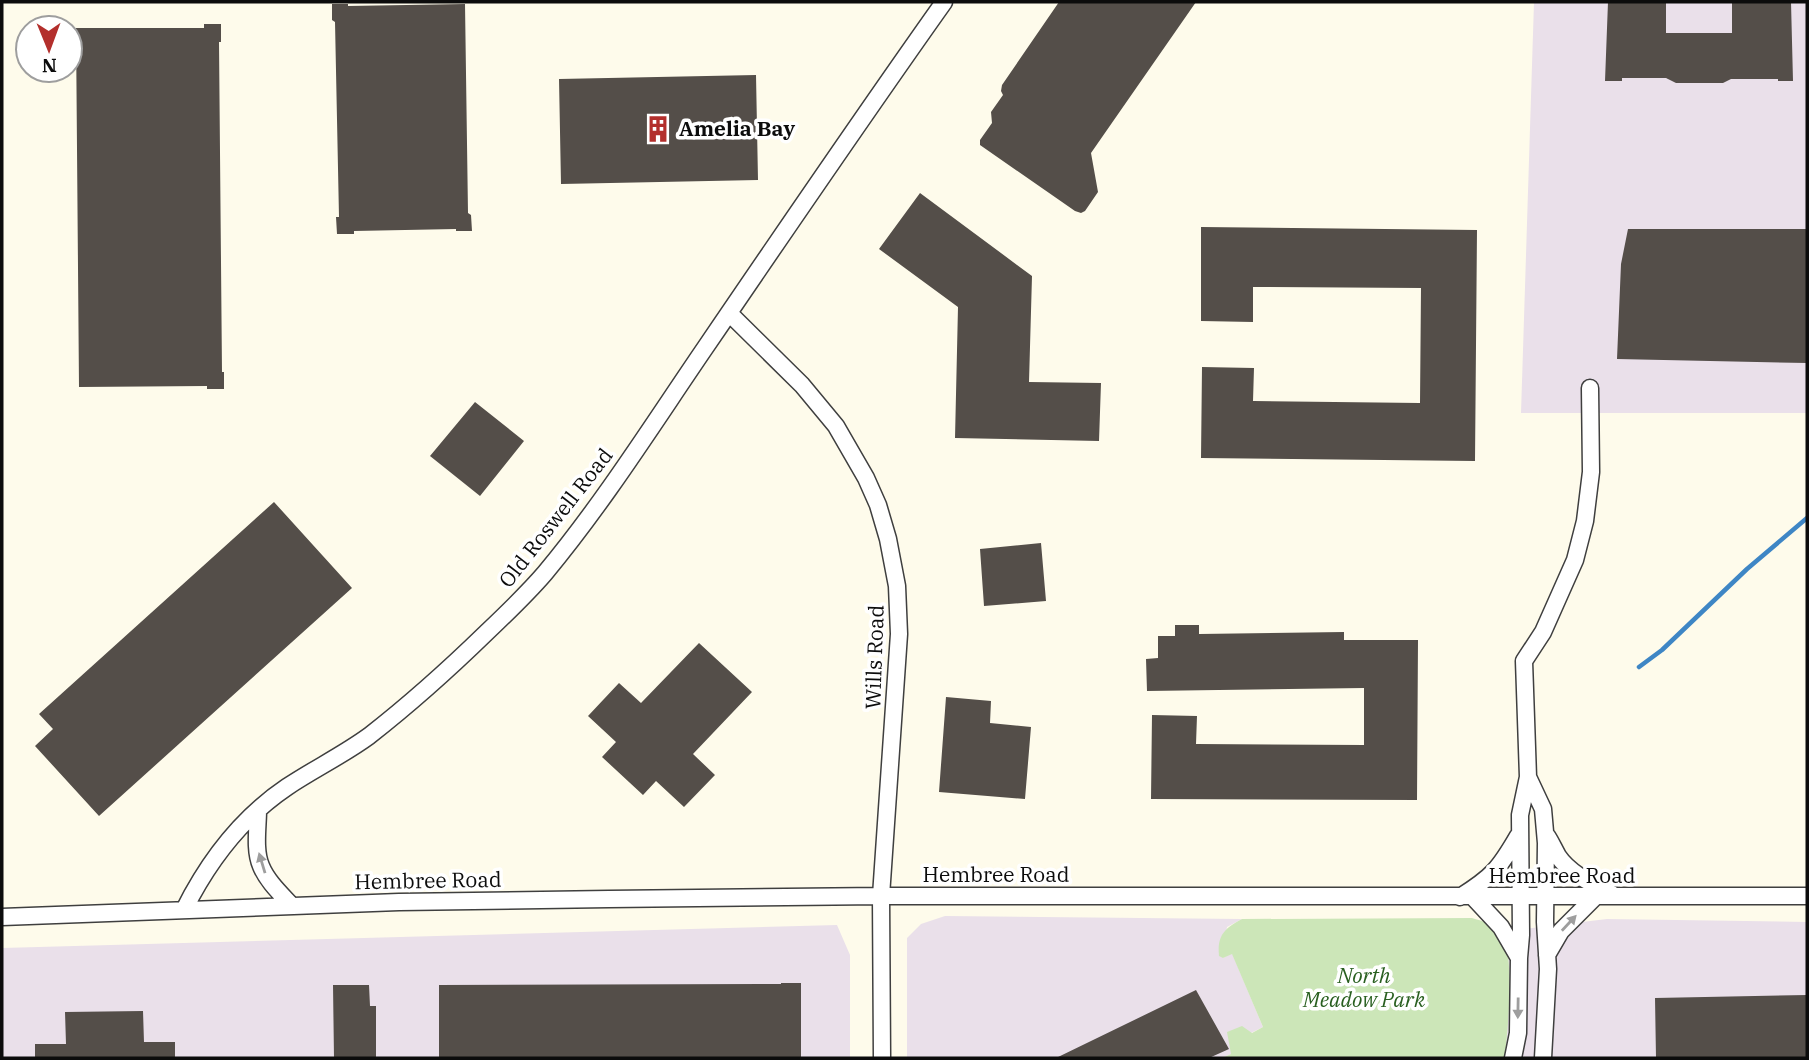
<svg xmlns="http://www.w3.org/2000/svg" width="1809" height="1060" font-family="'IBM Plex Serif',serif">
  <rect width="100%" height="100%" fill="#fefbeb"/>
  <path fill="#eae0ea" d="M 1534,2 L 1807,2 L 1807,413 L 1521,413 Z
    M 945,916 L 1242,919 L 1227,927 L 1223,958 L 1232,953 L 1263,1027 L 1251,1033 L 1231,1054 L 1222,1058 L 907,1058 L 907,938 L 921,924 Z
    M 1607,919 L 1807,922 L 1807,1058 L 1505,1058 L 1509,972 L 1507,948 L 1500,932 Z
    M 837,925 L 850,955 L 850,1058 L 2,1058 L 2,948 Z"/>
  <path fill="#cce6b8" d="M 1472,918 C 1482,921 1494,924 1500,933 C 1517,956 1507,1029 1505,1058 L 1222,1058 L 1231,1054 L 1227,1032 L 1242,1026 L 1252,1033 L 1263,1027 L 1232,954 L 1223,958 L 1219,956 C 1217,935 1225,928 1242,919 Z"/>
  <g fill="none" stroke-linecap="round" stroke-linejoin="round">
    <path stroke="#3e86c5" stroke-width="4.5" d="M 1639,667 L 1662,650 L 1747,569 L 1807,518"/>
  </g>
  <path fill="#544e49" d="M 1059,2 L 1196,2 L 1091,153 L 1098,192 L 1085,211 L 1081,213 L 1075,211 L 980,145 L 980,140 L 992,123 L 991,112 L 1003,95 L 1001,91 L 1002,85 Z
    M 1608,2 L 1666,2 L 1666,33 L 1732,33 L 1732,2 L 1791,2 L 1793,81 L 1778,81 L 1778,79 L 1731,79 L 1723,83 L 1676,83 L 1666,78 L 1622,78 L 1622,81 L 1605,81 Z
    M 332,4 L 348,4 L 348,6 L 465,4 L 468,213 L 471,215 L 472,231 L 456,231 L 456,229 L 354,231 L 354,234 L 337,234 L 336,217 L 339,217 L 335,22 L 332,20 Z
    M 204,24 L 221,24 L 221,42 L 219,42 L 222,372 L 224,372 L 224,389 L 207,389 L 207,386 L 79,387 L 76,28 L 204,28 Z
    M 756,75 L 758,180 L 561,184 L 559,79 Z
    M 920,193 L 1032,276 L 1029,382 L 1101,383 L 1099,441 L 955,438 L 958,307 L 879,249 Z
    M 1201,227 L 1477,230 L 1475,461 L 1201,458 L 1202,367 L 1254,368 L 1253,401 L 1420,403 L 1421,288 L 1253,287 L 1253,322 L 1201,321 Z
    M 1628,229 L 1807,229 L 1807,363 L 1617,359 L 1621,264 Z
    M 475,402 L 524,441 L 480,496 L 430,456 Z
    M 274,502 L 352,588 L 99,816 L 35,746 L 53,729 L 39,714 Z
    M 1041,543 L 1046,601 L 984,606 L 980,549 Z
    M 1175,625 L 1199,625 L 1199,634 L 1344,632 L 1344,640 L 1418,640 L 1417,800 L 1151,799 L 1152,715 L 1197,716 L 1196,744 L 1364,745 L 1364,688 L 1147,691 L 1146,659 L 1158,658 L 1158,636 L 1175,636 Z
    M 699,643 L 752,692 L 693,754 L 715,775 L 684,807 L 656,781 L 643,795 L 602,757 L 616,742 L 588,716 L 619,683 L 641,703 Z
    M 946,697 L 991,701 L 990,723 L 1031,727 L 1025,799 L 939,792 Z
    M 781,983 L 801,983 L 801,1058 L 439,1058 L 439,985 L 781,984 Z
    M 333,985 L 369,985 L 370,1006 L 376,1006 L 376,1058 L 334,1058 Z
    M 1196,990 L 1229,1049 L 1209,1058 L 1056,1058 Z
    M 1807,995 L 1807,1058 L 1656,1058 L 1655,998 Z
    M 143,1011 L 144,1042 L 175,1042 L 175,1058 L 35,1058 L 35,1044 L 66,1044 L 65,1012 Z"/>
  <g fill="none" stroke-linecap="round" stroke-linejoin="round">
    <defs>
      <path id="minor" d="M 729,313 L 802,385 L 836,426 L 866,478 L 878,505 L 888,539 L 897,586 L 899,634 L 881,896 L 882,1058
        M 1528,777 L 1543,809 L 1546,843 L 1545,922 L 1548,969 L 1543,1058
        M 258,810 C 258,827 254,850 261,866 C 267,881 281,894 292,906
        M 1547,836 C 1551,842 1554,849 1558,856 C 1570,874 1593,884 1612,894
        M 1460,897 C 1492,877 1499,869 1518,836
        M 1473,897 L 1501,927 L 1519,958
        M 184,910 C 209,860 241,818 287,787 C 314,769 343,755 369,736 C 410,704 449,669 486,633 C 506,614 527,594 545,573 C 604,502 653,424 705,348 C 784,232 863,116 944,2
        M 2,917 L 399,902 L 609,899 L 881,896 L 1807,896
        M 1547,955 L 1561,931 L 1596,896
        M 1513,1058 L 1518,1033 L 1519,958 L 1521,935 L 1520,815 L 1528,777 L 1524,661 L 1543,632 L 1575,560 L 1585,521 L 1591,472 L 1590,388"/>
    </defs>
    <use href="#minor" stroke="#3f3f3f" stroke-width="19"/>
    <use href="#minor" stroke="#fff" stroke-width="16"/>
  </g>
  <defs><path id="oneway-solid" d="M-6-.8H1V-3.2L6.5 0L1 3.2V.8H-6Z" transform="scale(1.75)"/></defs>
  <g fill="#9e9e9e">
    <use href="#oneway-solid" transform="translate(262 863) rotate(-107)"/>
    <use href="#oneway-solid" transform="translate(1569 923) rotate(-47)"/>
    <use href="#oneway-solid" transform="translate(1518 1008) rotate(91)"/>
  </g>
  <defs>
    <symbol id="building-bare" viewBox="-9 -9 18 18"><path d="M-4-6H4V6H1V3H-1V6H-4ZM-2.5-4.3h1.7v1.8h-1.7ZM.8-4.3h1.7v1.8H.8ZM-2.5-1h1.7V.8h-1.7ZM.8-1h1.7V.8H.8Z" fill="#b32f2c" stroke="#fff" stroke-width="2.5" paint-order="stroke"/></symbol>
  </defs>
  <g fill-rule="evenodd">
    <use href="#building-bare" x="639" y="110" width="38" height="38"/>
  </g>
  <g text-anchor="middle" stroke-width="7" stroke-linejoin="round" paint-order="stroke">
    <g font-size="21" font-weight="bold" fill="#0c0c0c" stroke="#fff" text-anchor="start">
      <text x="679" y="136">Amelia Bay</text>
    </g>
    <g font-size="21" fill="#0c0c0c" stroke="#fff">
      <text transform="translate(556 518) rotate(-52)" y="7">Old Roswell Road</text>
      <text transform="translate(875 657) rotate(-88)" y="7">Wills Road</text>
      <text x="996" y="882">Hembree Road</text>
      <text x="1562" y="883">Hembree Road</text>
      <text transform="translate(428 881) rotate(-1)" y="7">Hembree Road</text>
    </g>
    <g font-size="21" font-style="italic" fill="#295f20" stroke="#fff">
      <text x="1364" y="983">North<tspan x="1364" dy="24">Meadow Park</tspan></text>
    </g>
  </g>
  <rect width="1809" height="1060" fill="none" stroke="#0c0c0c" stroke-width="7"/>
  <g transform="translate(49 49) rotate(179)"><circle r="33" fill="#ffffff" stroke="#9e9e9e" stroke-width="2"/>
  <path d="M0-5L12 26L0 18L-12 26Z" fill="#b32f2c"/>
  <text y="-10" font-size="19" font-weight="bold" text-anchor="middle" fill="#0c0c0c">N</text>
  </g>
</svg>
